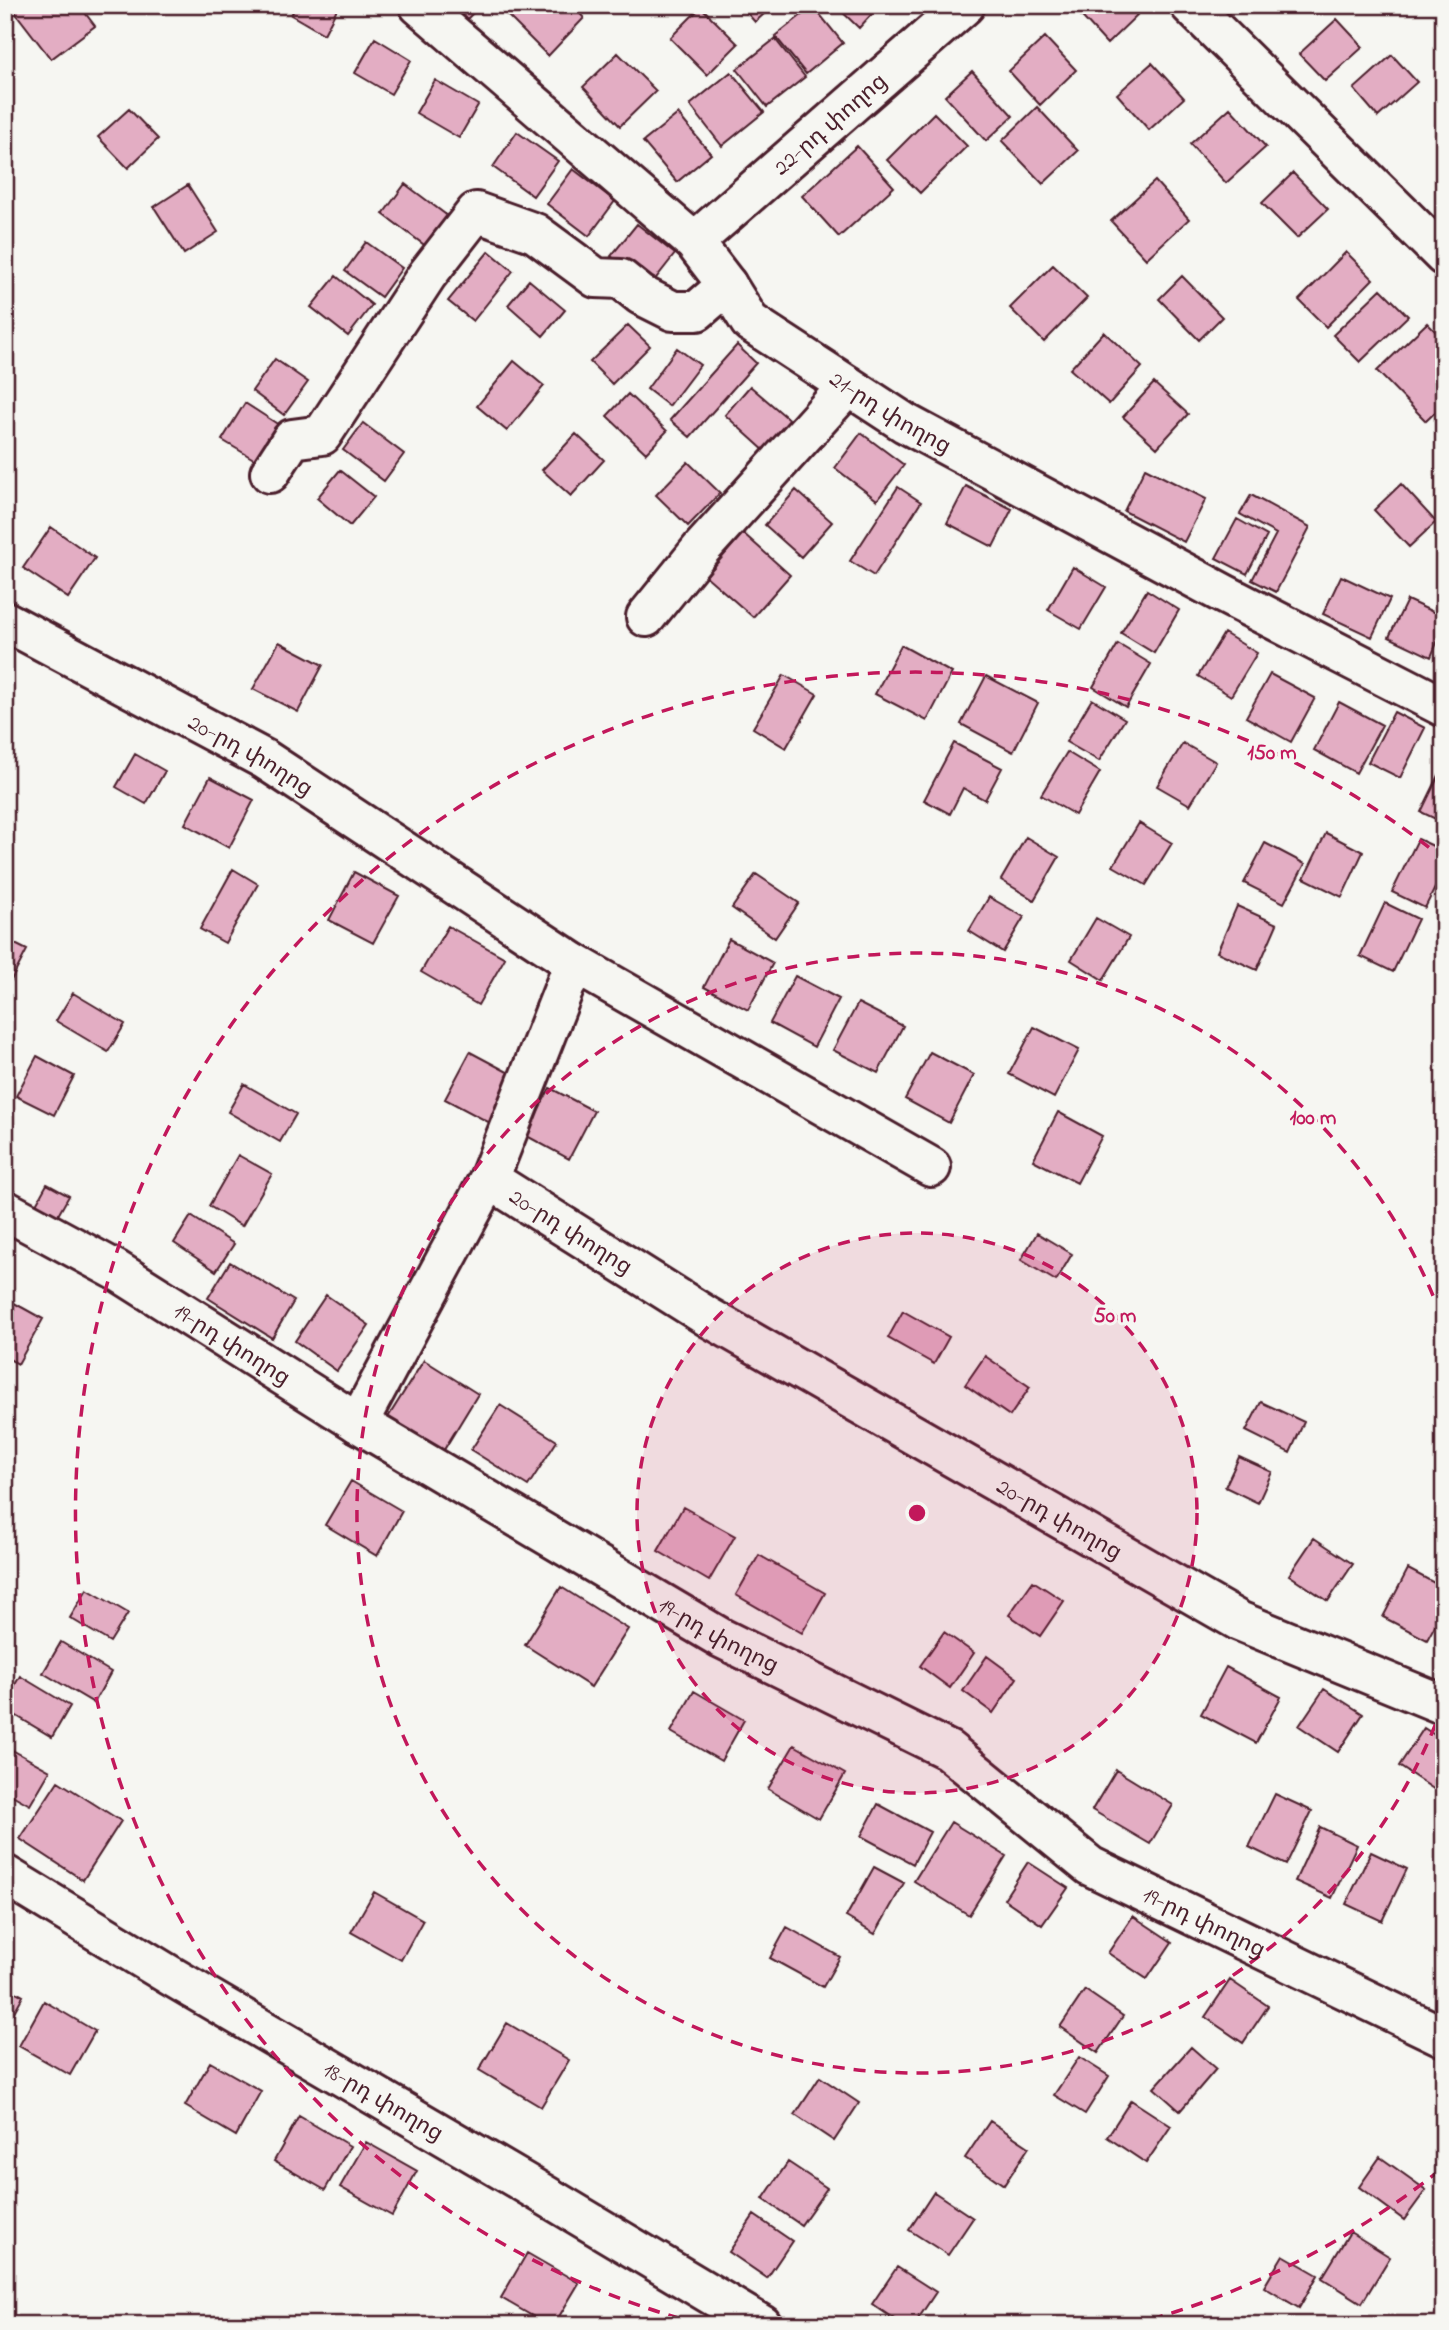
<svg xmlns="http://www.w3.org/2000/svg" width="1449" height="2330" font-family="'Indie Flower','Noto Sans Armenian',sans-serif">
  <rect width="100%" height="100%" fill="#f6f6f2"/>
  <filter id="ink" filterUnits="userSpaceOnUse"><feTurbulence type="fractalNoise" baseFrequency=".0143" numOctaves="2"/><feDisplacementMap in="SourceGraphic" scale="14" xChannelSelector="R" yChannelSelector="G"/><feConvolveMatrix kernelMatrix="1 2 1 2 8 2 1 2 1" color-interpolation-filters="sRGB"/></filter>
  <g filter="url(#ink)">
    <path fill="#e3adc3" stroke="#4a1f2b" stroke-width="2" d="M 14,5 L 79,5 L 95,26 L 51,59 L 11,7 Z
      M 297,5 L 339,5 L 324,34 L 291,15 Z
      M 451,5 L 481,5 L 466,20 Z
      M 513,5 L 572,5 L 584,18 L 548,56 L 505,13 Z
      M 740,5 L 774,5 L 755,22 Z
      M 835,5 L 880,5 L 859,28 Z
      M 1077,5 L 1128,5 L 1137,15 L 1107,44 L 1074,8 Z
      M 813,6 L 843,43 L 806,74 L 775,36 Z
      M 701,7 L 738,44 L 707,75 L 670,38 Z
      M 1337,19 L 1363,47 L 1325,81 L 1299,54 Z
      M 1045,37 L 1076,70 L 1040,105 L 1009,71 Z
      M 375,38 L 411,60 L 391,94 L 355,73 Z
      M 775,39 L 805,77 L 767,107 L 737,69 Z
      M 618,53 L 656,91 L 620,126 L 583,87 Z
      M 1392,55 L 1417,82 L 1378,117 L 1354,89 Z
      M 1152,63 L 1184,98 L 1149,130 L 1117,94 Z
      M 972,71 L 1013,116 L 986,141 L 945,96 Z
      M 731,72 L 764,112 L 722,146 L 690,105 Z
      M 435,80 L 478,105 L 459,138 L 416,113 Z
      M 1037,107 L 1078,151 L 1043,184 L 1002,141 Z
      M 1230,108 L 1266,147 L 1226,183 L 1190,144 Z
      M 129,109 L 158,139 L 128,168 L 98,137 Z
      M 934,113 L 967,146 L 920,193 L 887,160 Z
      M 678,114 L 711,154 L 677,182 L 643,142 Z
      M 517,132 L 558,161 L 533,196 L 493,167 Z
      M 857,146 L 894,187 L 839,237 L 802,196 Z
      M 573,169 L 615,201 L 589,236 L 547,204 Z
      M 1293,173 L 1328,209 L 1297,238 L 1262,203 Z
      M 1155,181 L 1189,219 L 1146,259 L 1111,221 Z
      M 405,184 L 453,220 L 431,250 L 383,214 Z
      M 188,185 L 218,232 L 184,254 L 154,207 Z
      M 637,224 L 675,254 L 649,287 L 611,256 Z
      M 366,242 L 402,268 L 381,297 L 345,271 Z
      M 489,251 L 513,271 L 473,321 L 448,301 Z
      M 1346,252 L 1373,279 L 1326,327 L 1299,300 Z
      M 1053,265 L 1087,298 L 1044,342 L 1010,308 Z
      M 336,276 L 372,305 L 348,336 L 311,307 Z
      M 1182,276 L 1222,317 L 1199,340 L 1159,299 Z
      M 529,280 L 565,310 L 543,336 L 508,305 Z
      M 1381,289 L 1408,316 L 1360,362 L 1333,335 Z
      M 1427,323 L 1444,340 L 1444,404 L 1426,421 L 1377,371 Z
      M 628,325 L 650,346 L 612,384 L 590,362 Z
      M 1104,332 L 1142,367 L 1109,404 L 1070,369 Z
      M 737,345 L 756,363 L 690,437 L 670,420 Z
      M 677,348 L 700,365 L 669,406 L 647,389 Z
      M 275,359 L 308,382 L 284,415 L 252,391 Z
      M 514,361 L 544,386 L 507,431 L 477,406 Z
      M 1154,383 L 1188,414 L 1157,448 L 1123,417 Z
      M 750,386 L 792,422 L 766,452 L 725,415 Z
      M 628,394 L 667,431 L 646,453 L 607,416 Z
      M 245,403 L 279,425 L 257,461 L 222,440 Z
      M 363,423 L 404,454 L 384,481 L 343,450 Z
      M 861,433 L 904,465 L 877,500 L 835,468 Z
      M 576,434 L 604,460 L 571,496 L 542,470 Z
      M 688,462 L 720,493 L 688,526 L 656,495 Z
      M 1145,468 L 1206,499 L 1184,542 L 1124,511 Z
      M 340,470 L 374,497 L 350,526 L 317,498 Z
      M 1401,484 L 1436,522 L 1409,547 L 1374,510 Z
      M 966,486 L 1012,509 L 993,547 L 947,523 Z
      M 898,487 L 921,502 L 874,576 L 850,561 Z
      M 796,490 L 832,522 L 801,557 L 765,525 Z
      M 1251,495 L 1310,527 L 1276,592 L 1252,580 L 1276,534 L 1240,514 Z
      M 1237,519 L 1267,536 L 1247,574 L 1216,558 Z
      M 51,527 L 95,558 L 68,598 L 23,568 Z
      M 743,533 L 790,575 L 753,617 L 706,576 Z
      M 1073,567 L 1106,587 L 1081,629 L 1048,610 Z
      M 1341,576 L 1390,599 L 1372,637 L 1323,614 Z
      M 1147,590 L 1179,610 L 1154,653 L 1121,633 Z
      M 1407,600 L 1444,617 L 1444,626 L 1431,657 L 1389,637 Z
      M 1224,633 L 1257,653 L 1231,696 L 1198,676 Z
      M 279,642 L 323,665 L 298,712 L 253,689 Z
      M 1118,644 L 1151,664 L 1126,707 L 1093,687 Z
      M 901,645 L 952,673 L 927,721 L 875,694 Z
      M 1270,674 L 1315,698 L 1291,742 L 1246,717 Z
      M 784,675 L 817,694 L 786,748 L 753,728 Z
      M 986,676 L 1038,703 L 1013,752 L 961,724 Z
      M 1092,699 L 1125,719 L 1099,761 L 1066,742 Z
      M 1339,702 L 1382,725 L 1356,773 L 1314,750 Z
      M 1394,712 L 1425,728 L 1400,778 L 1368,762 Z
      M 954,743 L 1002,768 L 985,800 L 963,788 L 950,814 L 924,800 Z
      M 1183,743 L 1216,762 L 1190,805 L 1157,786 Z
      M 1067,752 L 1100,772 L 1075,815 L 1041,795 Z
      M 135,754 L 165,771 L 146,804 L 116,787 Z
      M 1442,769 L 1444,770 L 1444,823 L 1421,812 Z
      M 210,777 L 254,800 L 229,848 L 185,824 Z
      M 1139,823 L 1172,843 L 1146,885 L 1113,866 Z
      M 1326,833 L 1363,852 L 1342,897 L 1304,878 Z
      M 1026,837 L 1059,857 L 1034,900 L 1001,880 Z
      M 1418,839 L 1444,851 L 1444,870 L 1425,908 L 1392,892 Z
      M 1265,843 L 1305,864 L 1284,903 L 1244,883 Z
      M 233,869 L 258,884 L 225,943 L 200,929 Z
      M 354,872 L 399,896 L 373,943 L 329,920 Z
      M 756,874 L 799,903 L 775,938 L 732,908 Z
      M 989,897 L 1024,917 L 1003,952 L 969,931 Z
      M 1385,903 L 1418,919 L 1393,972 L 1360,956 Z
      M 1237,906 L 1277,924 L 1257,970 L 1217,952 Z
      M 1096,918 L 1129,937 L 1103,980 L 1071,960 Z
      M 448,926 L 505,958 L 478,1005 L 421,972 Z
      M 5,939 L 27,950 L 5,992 Z
      M 729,939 L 773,963 L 748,1010 L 704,987 Z
      M 795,976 L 839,999 L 814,1047 L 770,1023 Z
      M 73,993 L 125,1024 L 108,1052 L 56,1021 Z
      M 858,1003 L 903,1026 L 878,1073 L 833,1050 Z
      M 1034,1027 L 1079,1050 L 1054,1098 L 1009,1074 Z
      M 470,1052 L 515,1076 L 490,1123 L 445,1099 Z
      M 930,1052 L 974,1075 L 949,1123 L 905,1099 Z
      M 37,1056 L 74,1076 L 54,1115 L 16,1096 Z
      M 244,1084 L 296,1114 L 280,1142 L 228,1112 Z
      M 550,1088 L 594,1111 L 569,1159 L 525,1135 Z
      M 1058,1112 L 1102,1136 L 1077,1183 L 1033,1160 Z
      M 238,1155 L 272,1174 L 242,1226 L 209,1206 Z
      M 47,1184 L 69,1196 L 53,1224 L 31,1213 Z
      M 191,1216 L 234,1244 L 216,1271 L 174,1243 Z
      M 1037,1233 L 1072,1254 L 1056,1281 L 1021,1260 Z
      M 230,1262 L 294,1301 L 272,1338 L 208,1298 Z
      M 326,1295 L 369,1325 L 337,1371 L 295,1341 Z
      M 5,1298 L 43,1319 L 18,1364 L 5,1357 Z
      M 903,1311 L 949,1337 L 934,1364 L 888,1338 Z
      M 985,1356 L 1030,1387 L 1010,1416 L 965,1385 Z
      M 424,1360 L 478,1394 L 442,1453 L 387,1419 Z
      M 1261,1402 L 1304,1422 L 1290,1453 L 1246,1431 Z
      M 500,1405 L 557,1441 L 528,1486 L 471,1450 Z
      M 1239,1457 L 1272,1472 L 1258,1503 L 1225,1487 Z
      M 351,1481 L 402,1511 L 377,1556 L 325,1525 Z
      M 683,1507 L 735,1536 L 709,1581 L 658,1551 Z
      M 1314,1538 L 1353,1564 L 1328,1601 L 1289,1575 Z
      M 759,1555 L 825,1593 L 802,1633 L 736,1595 Z
      M 1408,1569 L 1444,1588 L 1444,1609 L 1427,1640 L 1383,1617 Z
      M 1033,1581 L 1064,1601 L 1040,1636 L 1009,1615 Z
      M 561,1587 L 628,1629 L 591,1687 L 525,1645 Z
      M 87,1589 L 128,1613 L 110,1642 L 70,1618 Z
      M 944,1632 L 974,1653 L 950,1688 L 920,1666 Z
      M 61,1642 L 111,1672 L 94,1703 L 43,1673 Z
      M 987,1656 L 1017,1678 L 993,1713 L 963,1691 Z
      M 1226,1667 L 1281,1697 L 1256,1743 L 1201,1714 Z
      M 20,1676 L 70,1706 L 52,1737 L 5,1709 L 5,1702 Z
      M 1324,1689 L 1363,1714 L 1338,1752 L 1299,1726 Z
      M 694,1691 L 744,1720 L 721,1761 L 671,1732 Z
      M 1424,1728 L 1444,1741 L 1444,1784 L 1438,1792 L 1399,1766 Z
      M 794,1745 L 845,1774 L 819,1819 L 768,1789 Z
      M 5,1746 L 50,1771 L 30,1805 L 5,1791 Z
      M 1116,1770 L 1173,1805 L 1150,1844 L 1092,1810 Z
      M 58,1781 L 121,1821 L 83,1880 L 20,1839 Z
      M 1275,1794 L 1312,1811 L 1286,1865 L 1249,1847 Z
      M 878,1804 L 930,1832 L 913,1864 L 861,1836 Z
      M 951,1822 L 1006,1856 L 969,1915 L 914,1881 Z
      M 1320,1827 L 1357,1845 L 1332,1898 L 1295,1881 Z
      M 1371,1852 L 1407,1869 L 1382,1921 L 1346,1904 Z
      M 1028,1862 L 1068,1888 L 1042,1925 L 1004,1899 Z
      M 874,1867 L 904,1883 L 875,1934 L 846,1917 Z
      M 374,1892 L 423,1920 L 401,1960 L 351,1932 Z
      M 1133,1916 L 1172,1942 L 1147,1979 L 1108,1953 Z
      M 787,1927 L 840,1957 L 823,1987 L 770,1958 Z
      M 1230,1980 L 1268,2006 L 1243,2043 L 1205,2017 Z
      M 5,1986 L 23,1996 L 5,2028 Z
      M 1085,1990 L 1123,2016 L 1098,2053 L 1060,2027 Z
      M 44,2001 L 95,2031 L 70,2075 L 19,2046 Z
      M 507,2023 L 569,2060 L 541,2107 L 479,2070 Z
      M 1191,2047 L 1216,2069 L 1180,2111 L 1154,2088 Z
      M 1079,2057 L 1109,2076 L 1085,2114 L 1054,2095 Z
      M 210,2062 L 261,2091 L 236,2136 L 185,2106 Z
      M 820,2077 L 859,2103 L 834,2141 L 795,2115 Z
      M 1131,2100 L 1171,2126 L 1146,2163 L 1107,2137 Z
      M 299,2116 L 350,2146 L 325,2190 L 274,2161 Z
      M 990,2121 L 1029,2147 L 1004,2185 L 965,2158 Z
      M 366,2142 L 417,2171 L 392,2216 L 340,2187 Z
      M 1380,2157 L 1426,2190 L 1404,2220 L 1359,2187 Z
      M 788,2162 L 827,2188 L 801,2225 L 763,2199 Z
      M 934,2192 L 973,2218 L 948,2255 L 909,2230 Z
      M 754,2215 L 792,2241 L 767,2278 L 729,2252 Z
      M 1350,2232 L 1390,2257 L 1362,2303 L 1322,2278 Z
      M 527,2253 L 579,2283 L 554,2325 L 548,2325 L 501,2298 Z
      M 1283,2255 L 1318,2275 L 1299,2308 L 1264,2287 Z
      M 897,2267 L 936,2292 L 914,2325 L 903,2325 L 872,2304 Z"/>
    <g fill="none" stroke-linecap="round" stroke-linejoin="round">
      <defs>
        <g id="minor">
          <path id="s1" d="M 419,5 L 694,242 L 727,285 L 750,322 L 905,423 L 1224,594 L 1444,707"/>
          <path d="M 1190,5 L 1444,256"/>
          <path id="s2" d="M 694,242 L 965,5"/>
          <path d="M 270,473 L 292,439 L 322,435 L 427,275 L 476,212 L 535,233 L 596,278 L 621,279 L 641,295 L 673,311 L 697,311 L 727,285"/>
          <path d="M 646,617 L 701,549 L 848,386"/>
          <path id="s3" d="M 5,621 L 264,759 L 574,963 L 489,1179 L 708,1317 L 1239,1621 L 1444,1705"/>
          <path d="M 574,963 L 931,1167"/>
          <path id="s4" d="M 5,1210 L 116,1270 L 358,1423 L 721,1638 L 948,1750 L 1090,1866 L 1444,2037"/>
          <path d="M 358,1423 L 489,1179"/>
          <path id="s5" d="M 5,1875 L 171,1976 L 523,2182 L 762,2325"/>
        </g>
      </defs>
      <use href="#minor" stroke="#4a1f2b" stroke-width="44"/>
      <use href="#minor" stroke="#f6f6f2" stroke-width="38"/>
    </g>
  </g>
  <circle cx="917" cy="1513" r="280" fill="#c2185b" fill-opacity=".12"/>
  <g fill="none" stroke="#c2185b" stroke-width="3.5" stroke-dasharray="12 9">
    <circle cx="917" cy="1513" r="280"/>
    <path d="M1443 1705A560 560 0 1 1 1443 1321"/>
    <path d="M1440 2170A840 840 0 0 1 1134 2324M700 2324A840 840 0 1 1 1440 856"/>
  </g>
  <g text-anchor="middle" stroke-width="6" stroke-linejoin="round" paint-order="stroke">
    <g font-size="23" fill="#4a1f2b" stroke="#f6f6f2">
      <text dy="8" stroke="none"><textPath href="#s2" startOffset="180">22-րդ փողոց</textPath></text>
      <text dy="8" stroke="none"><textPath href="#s1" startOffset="628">21-րդ փողոց</textPath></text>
      <text dy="8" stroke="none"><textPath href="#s3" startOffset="280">20-րդ փողոց</textPath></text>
      <text dy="8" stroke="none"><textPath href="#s3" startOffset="994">20-րդ փողոց</textPath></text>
      <text dy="8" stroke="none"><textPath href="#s4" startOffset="264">19-րդ փողոց</textPath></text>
      <text dy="8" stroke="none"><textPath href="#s3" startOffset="1561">20-րդ փողոց</textPath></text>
      <text dy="8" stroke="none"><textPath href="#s4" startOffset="831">19-րդ փողոց</textPath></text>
      <text dy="8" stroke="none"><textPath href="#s4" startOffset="1398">19-րդ փողոց</textPath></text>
      <text dy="8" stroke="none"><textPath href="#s5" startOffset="441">18-րդ փողոց</textPath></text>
    </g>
  </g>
  <circle cx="917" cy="1513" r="10" fill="#c2185b" stroke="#f6f6f2" stroke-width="3.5"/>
  <g font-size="21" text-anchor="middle" font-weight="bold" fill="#c2185b" stroke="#f6f6f2" stroke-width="6" stroke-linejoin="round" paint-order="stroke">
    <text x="1272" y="759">150 m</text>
    <text x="1313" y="1124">100 m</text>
    <text x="1115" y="1322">50 m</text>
  </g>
  <rect width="1449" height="2330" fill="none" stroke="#f6f6f2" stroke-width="28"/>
  <rect x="14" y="14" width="1421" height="2302" fill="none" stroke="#4a1f2b" stroke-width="2.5" filter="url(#ink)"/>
</svg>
